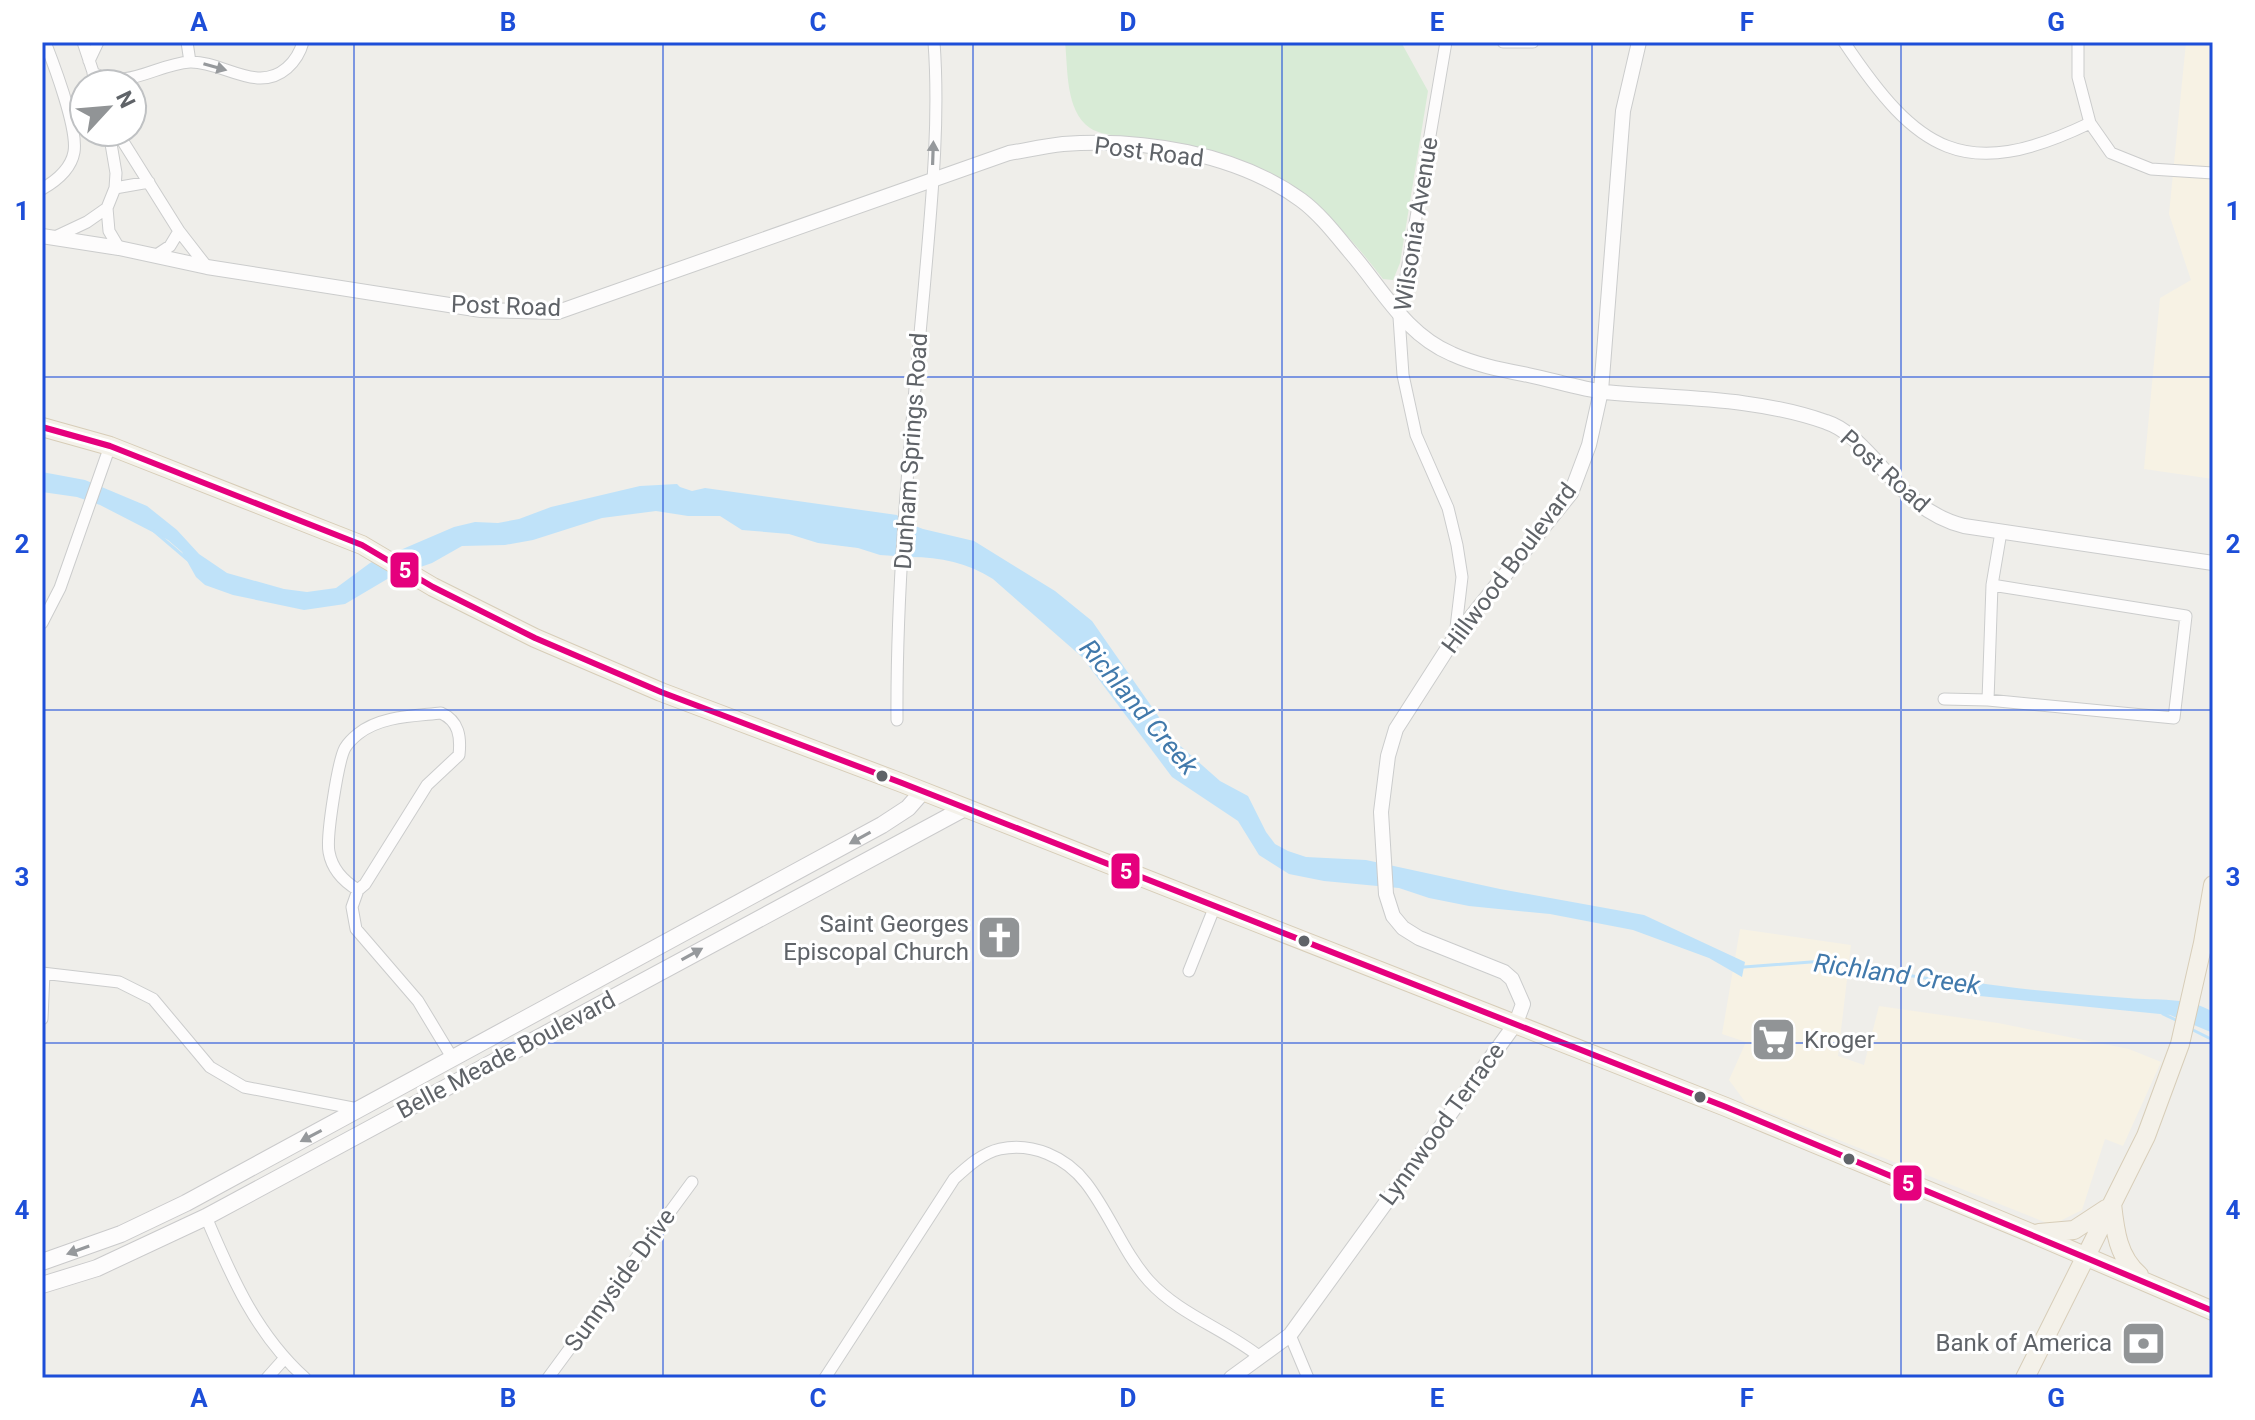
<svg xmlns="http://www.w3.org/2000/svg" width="2255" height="1420" font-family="Roboto,sans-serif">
  <rect width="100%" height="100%" fill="#efeeea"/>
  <path fill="#f7f2e4" d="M 2186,42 L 2213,42 L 2213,479 L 2144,469 L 2160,298 L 2191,280 L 2169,214 Z
    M 1740,929 L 1851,945 L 1838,1056 L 1864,1065 L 1879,1006 L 1998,1023 L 2129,1049 L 2161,1062 L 2123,1146 L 2105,1139 L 2082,1210 L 2052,1225 L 1746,1103 L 1729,1080 L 1746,1042 L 1722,1034 Z"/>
  <path fill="#d8ebd6" d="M 1065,42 L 1401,42 L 1428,91 L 1400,263 L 1393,280 L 1383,279 C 1321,198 1270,159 1168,141 C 1147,137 1106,139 1090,128 C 1065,111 1068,68 1065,42 Z"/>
  <path fill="#bfe2f9" d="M 42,472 L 85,480 L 147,506 L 177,530 L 199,554 L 227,573 L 284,589 L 307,592 L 336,588 L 370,563 L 454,527 L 475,522 L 498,523 L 519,519 L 551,507 L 640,486 L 677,484 L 680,487 L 692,491 L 705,488 L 897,515 L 902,521 L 923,529 L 974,541 L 1055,591 L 1092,621 L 1177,743 L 1220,781 L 1248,796 L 1266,832 L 1275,844 L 1288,851 L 1306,857 L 1366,860 L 1500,889 L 1644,915 L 1745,962 L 1742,977 L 1709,958 L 1633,930 L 1550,914 L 1469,906 L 1429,898 L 1399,888 L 1324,881 L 1289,874 L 1259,855 L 1238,821 L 1172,777 L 1082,657 L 993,579 C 968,563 940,557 911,557 L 907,552 L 900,551 L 895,556 L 880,555 L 858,548 L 818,543 L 789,534 L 742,530 L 720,516 L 688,516 L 656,511 L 602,518 L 533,540 L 505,545 L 462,546 L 432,563 L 389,578 L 345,604 L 304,610 L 233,595 L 205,585 L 196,577 L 182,552 L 168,540 L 100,505 L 77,497 L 42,492 Z
    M 1972,982 C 2023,990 2076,994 2128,998 C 2157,1001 2187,996 2213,1012 L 2213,1033 L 2170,1015 L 1970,995 Z"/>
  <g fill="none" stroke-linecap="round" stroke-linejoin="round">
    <path stroke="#bfe2f9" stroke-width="3" d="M 154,531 L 188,560
      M 1851,966 L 1974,986
      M 1744,967 L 1824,961
      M 2163,1014 L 2178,1021
      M 2191,1029 L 2213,1040"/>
    <defs>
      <path id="minor" d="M 83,42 L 97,84
        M 187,42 L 190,62
        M 1446,42 L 1399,317 L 1403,375 L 1416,435 L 1448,508 L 1457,545 L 1462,577 L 1455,636
        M 1503,42 L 1533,42
        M 1844,42 C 1917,151 1964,184 2090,123
        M 2078,42 L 2078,77 L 2090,123 L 2111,153 L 2151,169 L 2213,173
        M 89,61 L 98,42
        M 93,73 C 128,91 156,64 190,62 C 223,61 257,94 287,68 C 295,61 300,53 303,42
        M 109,132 L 116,173 L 115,188 L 107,208 L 109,231 L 119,248
        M 117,132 L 179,231 L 207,267
        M 115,188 L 149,182
        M 42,189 C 56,181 71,169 74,152 C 78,129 54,65 45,42
        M 53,238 L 87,222 L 107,208
        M 155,256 L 170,246 L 179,231
        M 1992,585 L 2001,532
        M 42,623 L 60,588 L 110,446
        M 1944,699 L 1988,700 L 2174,718 L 2186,616 L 1992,585 L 1988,700
        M 441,713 C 459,721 461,737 459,755 L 427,785 L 365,884 L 358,890 C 343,881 332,869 329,852 C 326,837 338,761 345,748 C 348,743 353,738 358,734 C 380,716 414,716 441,713 Z
        M 897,720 C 896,576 911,433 924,290 C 931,208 940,124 934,42
        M 358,890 L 352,907 L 356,929 L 418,1001 L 453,1059
        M 1189,971 L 1215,906
        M 42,973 L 119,982 L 153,999 L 210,1067 L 244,1087 L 358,1109
        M 42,1019 L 44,973
        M 206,1217 C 231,1276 256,1334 305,1378
        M 1290,1335 L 1308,1378
        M 267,1378 L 284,1359
        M 548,1378 L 692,1182
        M 825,1378 L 954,1179 C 967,1167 982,1153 1000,1149 C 1032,1142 1066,1157 1086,1183 C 1110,1214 1123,1252 1149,1281 C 1180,1315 1225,1329 1260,1357"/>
      <path id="tertiary" d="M 42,236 L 119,248 L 207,267 L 481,310 L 558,312 L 1009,153 C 1027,150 1045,146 1063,144 C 1142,138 1236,153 1301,200 C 1320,214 1336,235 1351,253 C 1383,290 1405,334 1452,354 C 1476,365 1503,370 1528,375 C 1553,380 1580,389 1605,392 C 1680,399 1755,397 1826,422 C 1845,428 1861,445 1874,459 C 1901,489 1924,516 1964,526 L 2213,563
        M 1231,1378 L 1290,1335 L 1516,1023 L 1523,1004 L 1512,979 L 1504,972 L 1419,938 L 1403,928 L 1393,916 L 1386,894 L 1381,812 L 1388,756 L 1396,729 L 1455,637 L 1571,493 L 1589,445 L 1601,391 L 1623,111 L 1639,42"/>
      <path id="secondary" d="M 42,1262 L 121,1234 L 186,1203 L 882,825 L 908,808 L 922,792
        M 42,1285 L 97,1268 L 206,1217 L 963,809"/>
      <path id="primary" d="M 42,427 L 110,446 L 362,545 L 433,587 L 535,638 L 661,692 L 902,783 L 1726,1107 L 2031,1233 L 2213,1311
        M 2112,1204 C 2115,1231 2118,1257 2139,1275
        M 2039,1233 L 2074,1230 L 2106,1209
        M 2025,1378 L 2146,1136 L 2180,1044 L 2203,943 L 2213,885"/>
    </defs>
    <use href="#minor" stroke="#cbcccc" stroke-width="13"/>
    <use href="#tertiary" stroke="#cbcccc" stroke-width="16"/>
    <use href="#secondary" stroke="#cacacb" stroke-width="18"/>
    <use href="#primary" stroke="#d7cdb8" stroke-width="20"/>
    <use href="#minor" stroke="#fdfcfc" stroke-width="11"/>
    <use href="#tertiary" stroke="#fdfcfc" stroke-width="14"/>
    <use href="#secondary" stroke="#fdfcfc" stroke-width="16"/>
    <use href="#primary" stroke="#f4f1e9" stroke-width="18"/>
    <defs>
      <path id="bus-1" d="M 42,427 L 110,446 L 362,545 L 433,587 L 535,638 L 661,692 L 902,783 L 1726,1107 L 2213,1311"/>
    </defs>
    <use href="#bus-1" stroke="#fff" stroke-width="12"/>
    <use href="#bus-1" stroke="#e5007d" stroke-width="6"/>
  </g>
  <defs><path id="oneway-solid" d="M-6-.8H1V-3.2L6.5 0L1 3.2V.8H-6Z" transform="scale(2)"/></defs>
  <g fill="#96999c">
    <use href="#oneway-solid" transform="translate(215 67) rotate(16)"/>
    <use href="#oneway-solid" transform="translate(933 153) rotate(-88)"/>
    <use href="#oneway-solid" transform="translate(860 838) rotate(151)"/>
    <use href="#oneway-solid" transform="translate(692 954) rotate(-29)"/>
    <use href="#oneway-solid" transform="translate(311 1136) rotate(152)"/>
    <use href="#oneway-solid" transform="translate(78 1250) rotate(160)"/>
  </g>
  <path fill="none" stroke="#1d4ed8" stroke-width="2" stroke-opacity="0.55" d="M 354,42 L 354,1378M 663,42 L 663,1378M 973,42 L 973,1378M 1282,42 L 1282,1378M 1592,42 L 1592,1378M 1901,42 L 1901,1378M 42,377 L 2213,377M 42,710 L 2213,710M 42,1043 L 2213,1043"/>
  <defs>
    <symbol id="church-square" viewBox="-11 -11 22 22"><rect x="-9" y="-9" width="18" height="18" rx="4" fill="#919496" stroke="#fff"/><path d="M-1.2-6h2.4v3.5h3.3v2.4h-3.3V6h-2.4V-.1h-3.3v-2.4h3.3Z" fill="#fff"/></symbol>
    <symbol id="supermarket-square" viewBox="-11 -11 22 22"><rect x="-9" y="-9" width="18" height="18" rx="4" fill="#919496" stroke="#fff"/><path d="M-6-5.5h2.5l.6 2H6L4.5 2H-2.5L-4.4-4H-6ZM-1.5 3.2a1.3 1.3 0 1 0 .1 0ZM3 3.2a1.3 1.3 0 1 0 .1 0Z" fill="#fff"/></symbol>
    <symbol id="bank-square" viewBox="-11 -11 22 22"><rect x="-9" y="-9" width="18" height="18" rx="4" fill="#919496" stroke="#fff"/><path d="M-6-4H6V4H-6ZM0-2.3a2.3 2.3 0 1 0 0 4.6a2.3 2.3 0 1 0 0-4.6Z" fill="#fff"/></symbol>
  </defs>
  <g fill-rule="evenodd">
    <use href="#church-square" x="974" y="912" width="51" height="51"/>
    <use href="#supermarket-square" x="1748" y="1014" width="51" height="51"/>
    <use href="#bank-square" x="2118" y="1318" width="51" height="51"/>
  </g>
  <g fill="#5f6368" stroke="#fff" stroke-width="3">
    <circle cx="882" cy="776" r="7"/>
    <circle cx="1304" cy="941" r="7"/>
    <circle cx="1700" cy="1097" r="7"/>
    <circle cx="1849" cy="1159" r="7"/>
  </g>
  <g text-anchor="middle" stroke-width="6" stroke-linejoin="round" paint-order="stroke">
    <g font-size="24" fill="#5f6368" stroke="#fff">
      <text transform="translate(1149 152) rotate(7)" y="8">Post Road</text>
      <text transform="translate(1416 224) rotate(-81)" y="8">Wilsonia Avenue</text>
      <text transform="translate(506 306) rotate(2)" y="8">Post Road</text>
      <text transform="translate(911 451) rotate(-86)" y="8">Dunham Springs Road</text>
      <text transform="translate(1885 471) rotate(42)" y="8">Post Road</text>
      <text transform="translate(1509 568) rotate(-53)" y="8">Hillwood Boulevard</text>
      <text transform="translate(506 1055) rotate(-28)" y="8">Belle Meade Boulevard</text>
      <text transform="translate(1442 1124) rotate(-54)" y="8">Lynnwood Terrace</text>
      <text transform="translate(620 1280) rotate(-54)" y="8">Sunnyside Drive</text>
    </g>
    <g font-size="24" fill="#5f6368" stroke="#fff" text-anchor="end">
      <text x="969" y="932">Saint Georges<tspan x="969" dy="28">Episcopal Church</tspan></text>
      <text x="1804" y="1048" text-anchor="start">Kroger</text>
      <text x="2112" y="1351">Bank of America</text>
    </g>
    <g font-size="26" font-style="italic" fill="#4179ab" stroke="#fff">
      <text transform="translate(1139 707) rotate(50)" y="9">Richland Creek</text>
      <text transform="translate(1897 974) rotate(8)" y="9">Richland Creek</text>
    </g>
  </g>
  <g stroke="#fff" stroke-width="3">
    <rect x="389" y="551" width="31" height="38" rx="8" fill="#e5007d"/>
    <rect x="1110" y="852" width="31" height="38" rx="8" fill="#e5007d"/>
    <rect x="1892" y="1164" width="31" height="38" rx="8" fill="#e5007d"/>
  </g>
  <g font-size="22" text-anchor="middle" font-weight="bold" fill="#fff">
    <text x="405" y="578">5</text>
    <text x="1126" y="879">5</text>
    <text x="1908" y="1191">5</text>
  </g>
  <rect width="2255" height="1420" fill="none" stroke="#ffffff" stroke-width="88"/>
  <g transform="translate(108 108) rotate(64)"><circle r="38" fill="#ffffff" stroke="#bfc1c3" stroke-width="2"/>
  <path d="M0-6L14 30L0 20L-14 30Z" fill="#919496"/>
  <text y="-12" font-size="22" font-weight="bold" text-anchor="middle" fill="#5f6368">N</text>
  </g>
  <rect x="44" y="44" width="2167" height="1332" fill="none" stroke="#1d4ed8" stroke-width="3"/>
  <g font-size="26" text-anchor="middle" font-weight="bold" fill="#1d4ed8">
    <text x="199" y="31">A</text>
    <text x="508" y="31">B</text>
    <text x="818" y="31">C</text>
    <text x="1128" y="31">D</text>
    <text x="1437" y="31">E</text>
    <text x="1747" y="31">F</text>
    <text x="2056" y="31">G</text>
    <text x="22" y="220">1</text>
    <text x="2233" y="220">1</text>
    <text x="22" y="553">2</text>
    <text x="2233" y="553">2</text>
    <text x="22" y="886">3</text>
    <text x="2233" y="886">3</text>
    <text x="22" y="1219">4</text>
    <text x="2233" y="1219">4</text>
    <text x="199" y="1407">A</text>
    <text x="508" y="1407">B</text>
    <text x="818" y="1407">C</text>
    <text x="1128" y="1407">D</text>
    <text x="1437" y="1407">E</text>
    <text x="1747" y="1407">F</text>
    <text x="2056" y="1407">G</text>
  </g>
</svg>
